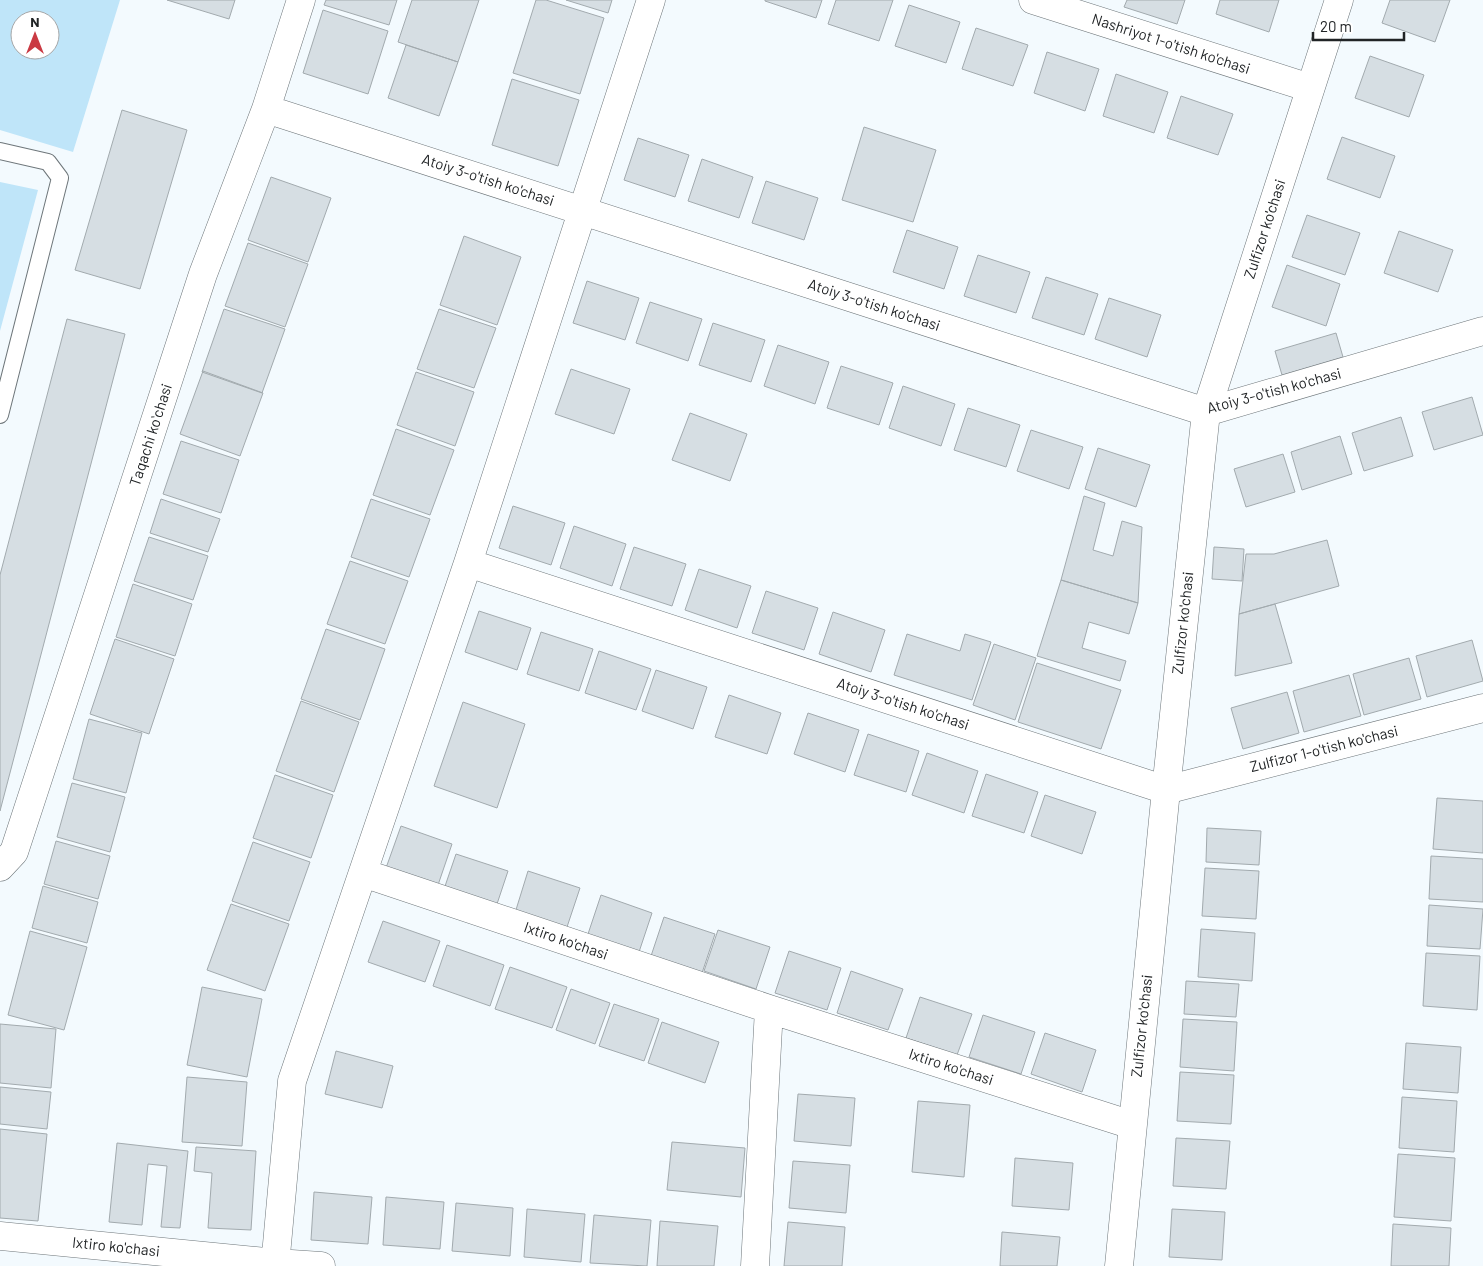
<svg xmlns="http://www.w3.org/2000/svg" width="1483" height="1266" font-family="Barlow,sans-serif">
  <rect width="100%" height="100%" fill="#f3fafe"/>
  <path fill="#bfe5f9" fill-rule="evenodd" d="M 0,0 L 120,0 L 73,152 L 0,130 ZM 20,20 L 50,20 L 50,50 L 20,50 Z
    M 0,182 L 38,190 L 0,331 Z"/>
  <path fill="#d6dee3" stroke="#a2aaae" d="M 167,0 L 235,0 L 229,19 Z
    M 326,0 L 397,0 L 389,25 L 324,5 Z
    M 412,0 L 479,0 L 458,62 L 398,42 Z
    M 536,0 L 546,0 L 604,18 L 580,94 L 513,73 Z
    M 566,0 L 612,0 L 608,13 Z
    M 765,0 L 822,0 L 816,18 L 765,1 Z
    M 836,0 L 893,0 L 879,41 L 828,24 Z
    M 1127,0 L 1185,0 L 1177,24 L 1124,7 Z
    M 1220,0 L 1279,0 L 1269,32 L 1216,14 Z
    M 1390,0 L 1450,0 L 1435,42 L 1382,23 Z
    M 909,5 L 960,22 L 946,63 L 895,46 Z
    M 323,10 L 388,31 L 368,94 L 303,73 Z
    M 976,28 L 1028,45 L 1013,86 L 962,69 Z
    M 406,45 L 458,62 L 439,116 L 388,98 Z
    M 1047,52 L 1099,69 L 1085,111 L 1034,93 Z
    M 1370,56 L 1424,75 L 1409,117 L 1355,98 Z
    M 1116,74 L 1168,92 L 1154,133 L 1103,116 Z
    M 512,79 L 579,100 L 558,166 L 492,145 Z
    M 1181,96 L 1233,114 L 1218,155 L 1167,138 Z
    M 122,110 L 187,130 L 140,289 L 75,270 Z
    M 864,127 L 936,150 L 913,222 L 842,200 Z
    M 1342,137 L 1395,156 L 1380,198 L 1327,179 Z
    M 638,138 L 689,155 L 675,197 L 624,180 Z
    M 702,159 L 753,177 L 739,218 L 688,201 Z
    M 271,177 L 331,198 L 308,262 L 248,240 Z
    M 766,181 L 818,198 L 804,240 L 752,223 Z
    M 1307,215 L 1360,233 L 1345,275 L 1292,257 Z
    M 907,230 L 958,247 L 944,289 L 893,272 Z
    M 1399,231 L 1453,250 L 1438,292 L 1384,273 Z
    M 464,236 L 521,257 L 497,325 L 440,305 Z
    M 248,243 L 308,264 L 285,327 L 225,306 Z
    M 978,255 L 1030,272 L 1016,313 L 964,296 Z
    M 1287,265 L 1340,284 L 1326,326 L 1272,307 Z
    M 1046,277 L 1098,294 L 1084,335 L 1032,318 Z
    M 587,281 L 639,298 L 625,340 L 573,323 Z
    M 1109,298 L 1161,315 L 1147,357 L 1095,339 Z
    M 650,302 L 702,319 L 688,361 L 636,343 Z
    M 224,309 L 285,329 L 262,393 L 202,372 Z
    M 439,309 L 496,328 L 474,388 L 417,369 Z
    M 67,319 L 125,334 L 0,811 L 0,575 Z
    M 713,323 L 765,340 L 751,382 L 699,365 Z
    M 1336,333 L 1343,357 L 1282,375 L 1275,351 Z
    M 778,345 L 829,362 L 815,404 L 764,386 Z
    M 841,366 L 893,383 L 879,425 L 827,408 Z
    M 571,369 L 630,389 L 614,434 L 555,414 Z
    M 203,371 L 263,393 L 240,456 L 180,434 Z
    M 416,372 L 474,392 L 455,446 L 397,425 Z
    M 903,386 L 955,404 L 941,446 L 889,428 Z
    M 1472,397 L 1483,435 L 1434,450 L 1422,412 Z
    M 968,408 L 1020,425 L 1006,467 L 954,450 Z
    M 690,413 L 747,434 L 730,481 L 672,460 Z
    M 1401,417 L 1413,456 L 1364,471 L 1352,433 Z
    M 396,429 L 454,450 L 430,515 L 373,495 Z
    M 1031,430 L 1083,447 L 1069,489 L 1017,471 Z
    M 1340,436 L 1352,474 L 1302,490 L 1291,452 Z
    M 181,441 L 239,460 L 221,513 L 163,494 Z
    M 1098,448 L 1150,465 L 1136,507 L 1085,489 Z
    M 1283,454 L 1295,492 L 1246,507 L 1234,469 Z
    M 1084,496 L 1105,503 L 1093,550 L 1113,556 L 1122,521 L 1142,527 L 1138,603 L 1061,580 Z
    M 161,499 L 220,519 L 208,552 L 150,533 Z
    M 371,499 L 430,519 L 409,577 L 351,557 Z
    M 513,506 L 565,523 L 551,565 L 499,548 Z
    M 574,526 L 626,544 L 612,586 L 560,568 Z
    M 149,537 L 208,556 L 193,600 L 134,581 Z
    M 1327,540 L 1339,586 L 1239,614 L 1246,554 L 1274,554 Z
    M 634,547 L 686,564 L 672,606 L 620,589 Z
    M 1214,547 L 1244,549 L 1242,581 L 1212,579 Z
    M 350,561 L 408,581 L 385,644 L 327,624 Z
    M 699,569 L 751,586 L 737,628 L 685,610 Z
    M 1061,580 L 1138,603 L 1129,634 L 1089,622 L 1082,648 L 1126,661 L 1120,681 L 1037,656 Z
    M 133,584 L 192,604 L 175,656 L 116,637 Z
    M 766,591 L 818,608 L 804,650 L 752,633 Z
    M 1275,604 L 1292,663 L 1235,676 L 1239,614 Z
    M 479,611 L 531,628 L 517,670 L 465,652 Z
    M 833,612 L 885,630 L 871,672 L 819,654 Z
    M 326,629 L 385,649 L 360,720 L 301,699 Z
    M 541,632 L 593,649 L 579,691 L 527,674 Z
    M 907,634 L 960,651 L 965,634 L 991,642 L 972,700 L 894,675 Z
    M 115,639 L 174,659 L 149,734 L 90,714 Z
    M 1472,640 L 1483,681 L 1427,697 L 1416,656 Z
    M 994,644 L 1036,658 L 1015,720 L 973,705 Z
    M 599,651 L 651,669 L 636,710 L 585,693 Z
    M 1409,658 L 1421,699 L 1364,715 L 1353,674 Z
    M 1037,663 L 1121,690 L 1101,749 L 1018,722 Z
    M 656,670 L 707,687 L 693,729 L 642,711 Z
    M 1349,675 L 1361,716 L 1304,732 L 1293,691 Z
    M 1287,692 L 1299,733 L 1243,749 L 1231,708 Z
    M 729,695 L 781,713 L 767,754 L 715,737 Z
    M 301,701 L 359,722 L 334,792 L 276,771 Z
    M 463,702 L 525,724 L 497,808 L 434,786 Z
    M 808,713 L 859,730 L 845,772 L 794,754 Z
    M 89,719 L 142,733 L 126,793 L 73,779 Z
    M 868,734 L 919,751 L 906,792 L 854,775 Z
    M 927,753 L 978,771 L 964,813 L 912,795 Z
    M 986,774 L 1038,792 L 1024,833 L 972,816 Z
    M 275,775 L 333,795 L 311,858 L 253,838 Z
    M 72,783 L 125,797 L 110,852 L 57,837 Z
    M 1045,795 L 1096,812 L 1082,854 L 1031,836 Z
    M 1437,798 L 1483,801 L 1483,853 L 1433,849 Z
    M 401,826 L 452,844 L 438,885 L 386,868 Z
    M 1207,828 L 1261,831 L 1259,865 L 1206,862 Z
    M 56,841 L 110,856 L 98,899 L 44,884 Z
    M 253,842 L 310,862 L 289,921 L 232,901 Z
    M 456,854 L 508,871 L 494,913 L 442,895 Z
    M 1431,856 L 1483,859 L 1483,902 L 1429,899 Z
    M 1205,868 L 1259,871 L 1256,919 L 1202,916 Z
    M 528,871 L 580,888 L 566,930 L 515,913 Z
    M 43,886 L 98,902 L 87,943 L 32,928 Z
    M 601,895 L 652,913 L 638,955 L 587,937 Z
    M 231,904 L 289,924 L 265,991 L 207,970 Z
    M 1429,905 L 1483,909 L 1480,949 L 1427,946 Z
    M 664,917 L 715,934 L 701,976 L 650,959 Z
    M 383,921 L 440,941 L 425,982 L 368,962 Z
    M 1201,929 L 1255,933 L 1252,981 L 1198,977 Z
    M 718,930 L 770,947 L 756,989 L 704,971 Z
    M 30,931 L 87,947 L 64,1030 L 8,1015 Z
    M 447,945 L 504,965 L 490,1006 L 433,986 Z
    M 789,951 L 841,968 L 827,1010 L 775,993 Z
    M 1426,953 L 1480,956 L 1477,1010 L 1423,1006 Z
    M 510,967 L 567,987 L 552,1028 L 495,1009 Z
    M 851,971 L 903,989 L 888,1030 L 837,1013 Z
    M 1186,981 L 1239,984 L 1236,1017 L 1184,1014 Z
    M 202,987 L 262,999 L 247,1077 L 187,1065 Z
    M 571,989 L 610,1003 L 595,1044 L 556,1030 Z
    M 920,997 L 972,1014 L 957,1055 L 906,1038 Z
    M 614,1004 L 659,1019 L 644,1061 L 599,1046 Z
    M 983,1015 L 1035,1032 L 1021,1074 L 969,1057 Z
    M 1183,1019 L 1237,1022 L 1234,1071 L 1180,1067 Z
    M 662,1022 L 719,1042 L 705,1083 L 648,1063 Z
    M 0,1024 L 56,1029 L 51,1088 L 0,1083 Z
    M 1045,1033 L 1096,1050 L 1082,1092 L 1031,1074 Z
    M 1406,1043 L 1461,1047 L 1458,1093 L 1403,1089 Z
    M 336,1051 L 393,1066 L 382,1108 L 325,1094 Z
    M 1180,1072 L 1234,1075 L 1231,1124 L 1177,1121 Z
    M 187,1077 L 247,1082 L 242,1146 L 182,1142 Z
    M 0,1087 L 51,1092 L 47,1129 L 0,1124 Z
    M 798,1094 L 855,1098 L 851,1146 L 794,1141 Z
    M 1402,1097 L 1457,1101 L 1454,1152 L 1399,1148 Z
    M 918,1101 L 970,1105 L 964,1177 L 912,1172 Z
    M 0,1129 L 47,1134 L 38,1221 L 0,1218 Z
    M 1176,1138 L 1230,1141 L 1226,1189 L 1173,1186 Z
    M 672,1142 L 745,1148 L 741,1197 L 667,1190 Z
    M 117,1143 L 188,1151 L 180,1228 L 161,1227 L 167,1166 L 148,1164 L 142,1225 L 109,1222 Z
    M 196,1147 L 256,1151 L 251,1230 L 208,1228 L 212,1173 L 194,1171 Z
    M 1398,1154 L 1455,1158 L 1451,1221 L 1394,1217 Z
    M 1015,1158 L 1073,1163 L 1069,1210 L 1012,1206 Z
    M 793,1161 L 850,1165 L 846,1213 L 789,1208 Z
    M 314,1192 L 372,1197 L 368,1244 L 311,1240 Z
    M 386,1197 L 444,1202 L 440,1249 L 383,1245 Z
    M 456,1203 L 513,1208 L 510,1256 L 452,1251 Z
    M 527,1209 L 585,1214 L 581,1262 L 524,1257 Z
    M 1172,1209 L 1225,1212 L 1222,1260 L 1169,1257 Z
    M 594,1215 L 651,1220 L 647,1266 L 590,1263 Z
    M 660,1221 L 718,1226 L 714,1266 L 657,1266 Z
    M 788,1222 L 845,1227 L 842,1266 L 784,1266 Z
    M 1393,1224 L 1451,1228 L 1449,1266 L 1391,1266 Z
    M 1002,1232 L 1060,1237 L 1057,1266 L 1000,1266 Z"/>
  <g fill="none" stroke-linecap="round" stroke-linejoin="round">
    <defs>
      <path id="service" d="M 0,151 L 48,162 L 60,178 L 0,415"/>
      <path id="minor" d="M 1033,0 L 1310,88
        M 266,109 L 1206,412 L 1483,331
        M 468,563 L 1166,790 L 1483,708
        M 0,867 L 14,852 L 203,274 L 266,109 L 301,0
        M 363,873 L 769,1009 L 1132,1125
        M 0,1236 L 276,1263 L 321,1266
        M 275,1266 L 292,1081 L 468,563 L 651,0
        M 755,1266 L 769,1009"/>
      <path id="tertiary" d="M 1119,1266 L 1166,790 L 1206,412 L 1339,0"/>
    </defs>
    <use href="#service" stroke="#6e767a" stroke-width="18"/>
    <use href="#minor" stroke="#6e767a" stroke-width="29"/>
    <use href="#tertiary" stroke="#6e767a" stroke-width="29"/>
    <use href="#service" stroke="#fff" stroke-width="16"/>
    <use href="#minor" stroke="#fff" stroke-width="28"/>
    <use href="#tertiary" stroke="#fff" stroke-width="28"/>
  </g>
  <g text-anchor="middle" stroke-width="4" stroke-linejoin="round" paint-order="stroke">
    <g font-size="15" fill="#212426" stroke="#fff">
      <text transform="translate(1171 44) rotate(18)" y="5">Nashriyot 1-o'tish ko'chasi</text>
      <text transform="translate(488 180) rotate(18)" y="5">Atoiy 3-o'tish ko'chasi</text>
      <text transform="translate(1265 229) rotate(-72)" y="5">Zulfizor ko'chasi</text>
      <text transform="translate(874 305) rotate(18)" y="5">Atoiy 3-o'tish ko'chasi</text>
      <text transform="translate(1274 391) rotate(-15)" y="5">Atoiy 3-o'tish ko'chasi</text>
      <text transform="translate(151 435) rotate(-72)" y="5">Taqachi koʻchasi</text>
      <text transform="translate(1183 623) rotate(-84)" y="5">Zulfizor ko'chasi</text>
      <text transform="translate(903 704) rotate(18)" y="5">Atoiy 3-o'tish ko'chasi</text>
      <text transform="translate(1324 749) rotate(-14)" y="5">Zulfizor 1-o'tish ko'chasi</text>
      <text transform="translate(566 941) rotate(19)" y="5">Ixtiro ko'chasi</text>
      <text transform="translate(1142 1026) rotate(-84)" y="5">Zulfizor ko'chasi</text>
      <text transform="translate(951 1067) rotate(18)" y="5">Ixtiro ko'chasi</text>
      <text transform="translate(116 1247) rotate(6)" y="5">Ixtiro ko'chasi</text>
    </g>
  </g>
  <g transform="translate(35 35)"><circle r="24" fill="#ffffff" stroke="#a6a7a8"/>
  <path d="M0-4L9 19L0 12L-9 19Z" fill="#ca3a43"/>
  <text y="-8" font-size="14" font-weight="bold" text-anchor="middle" fill="#212426">N</text>
  </g>
  <path d="M1313 32v8h91v-8" fill="none" stroke="#212426" stroke-width="2.5"/>
  <text x="1320" y="32" font-size="15" fill="#212426" stroke="#ffffff" stroke-width="4" paint-order="stroke">20 m</text>
</svg>
